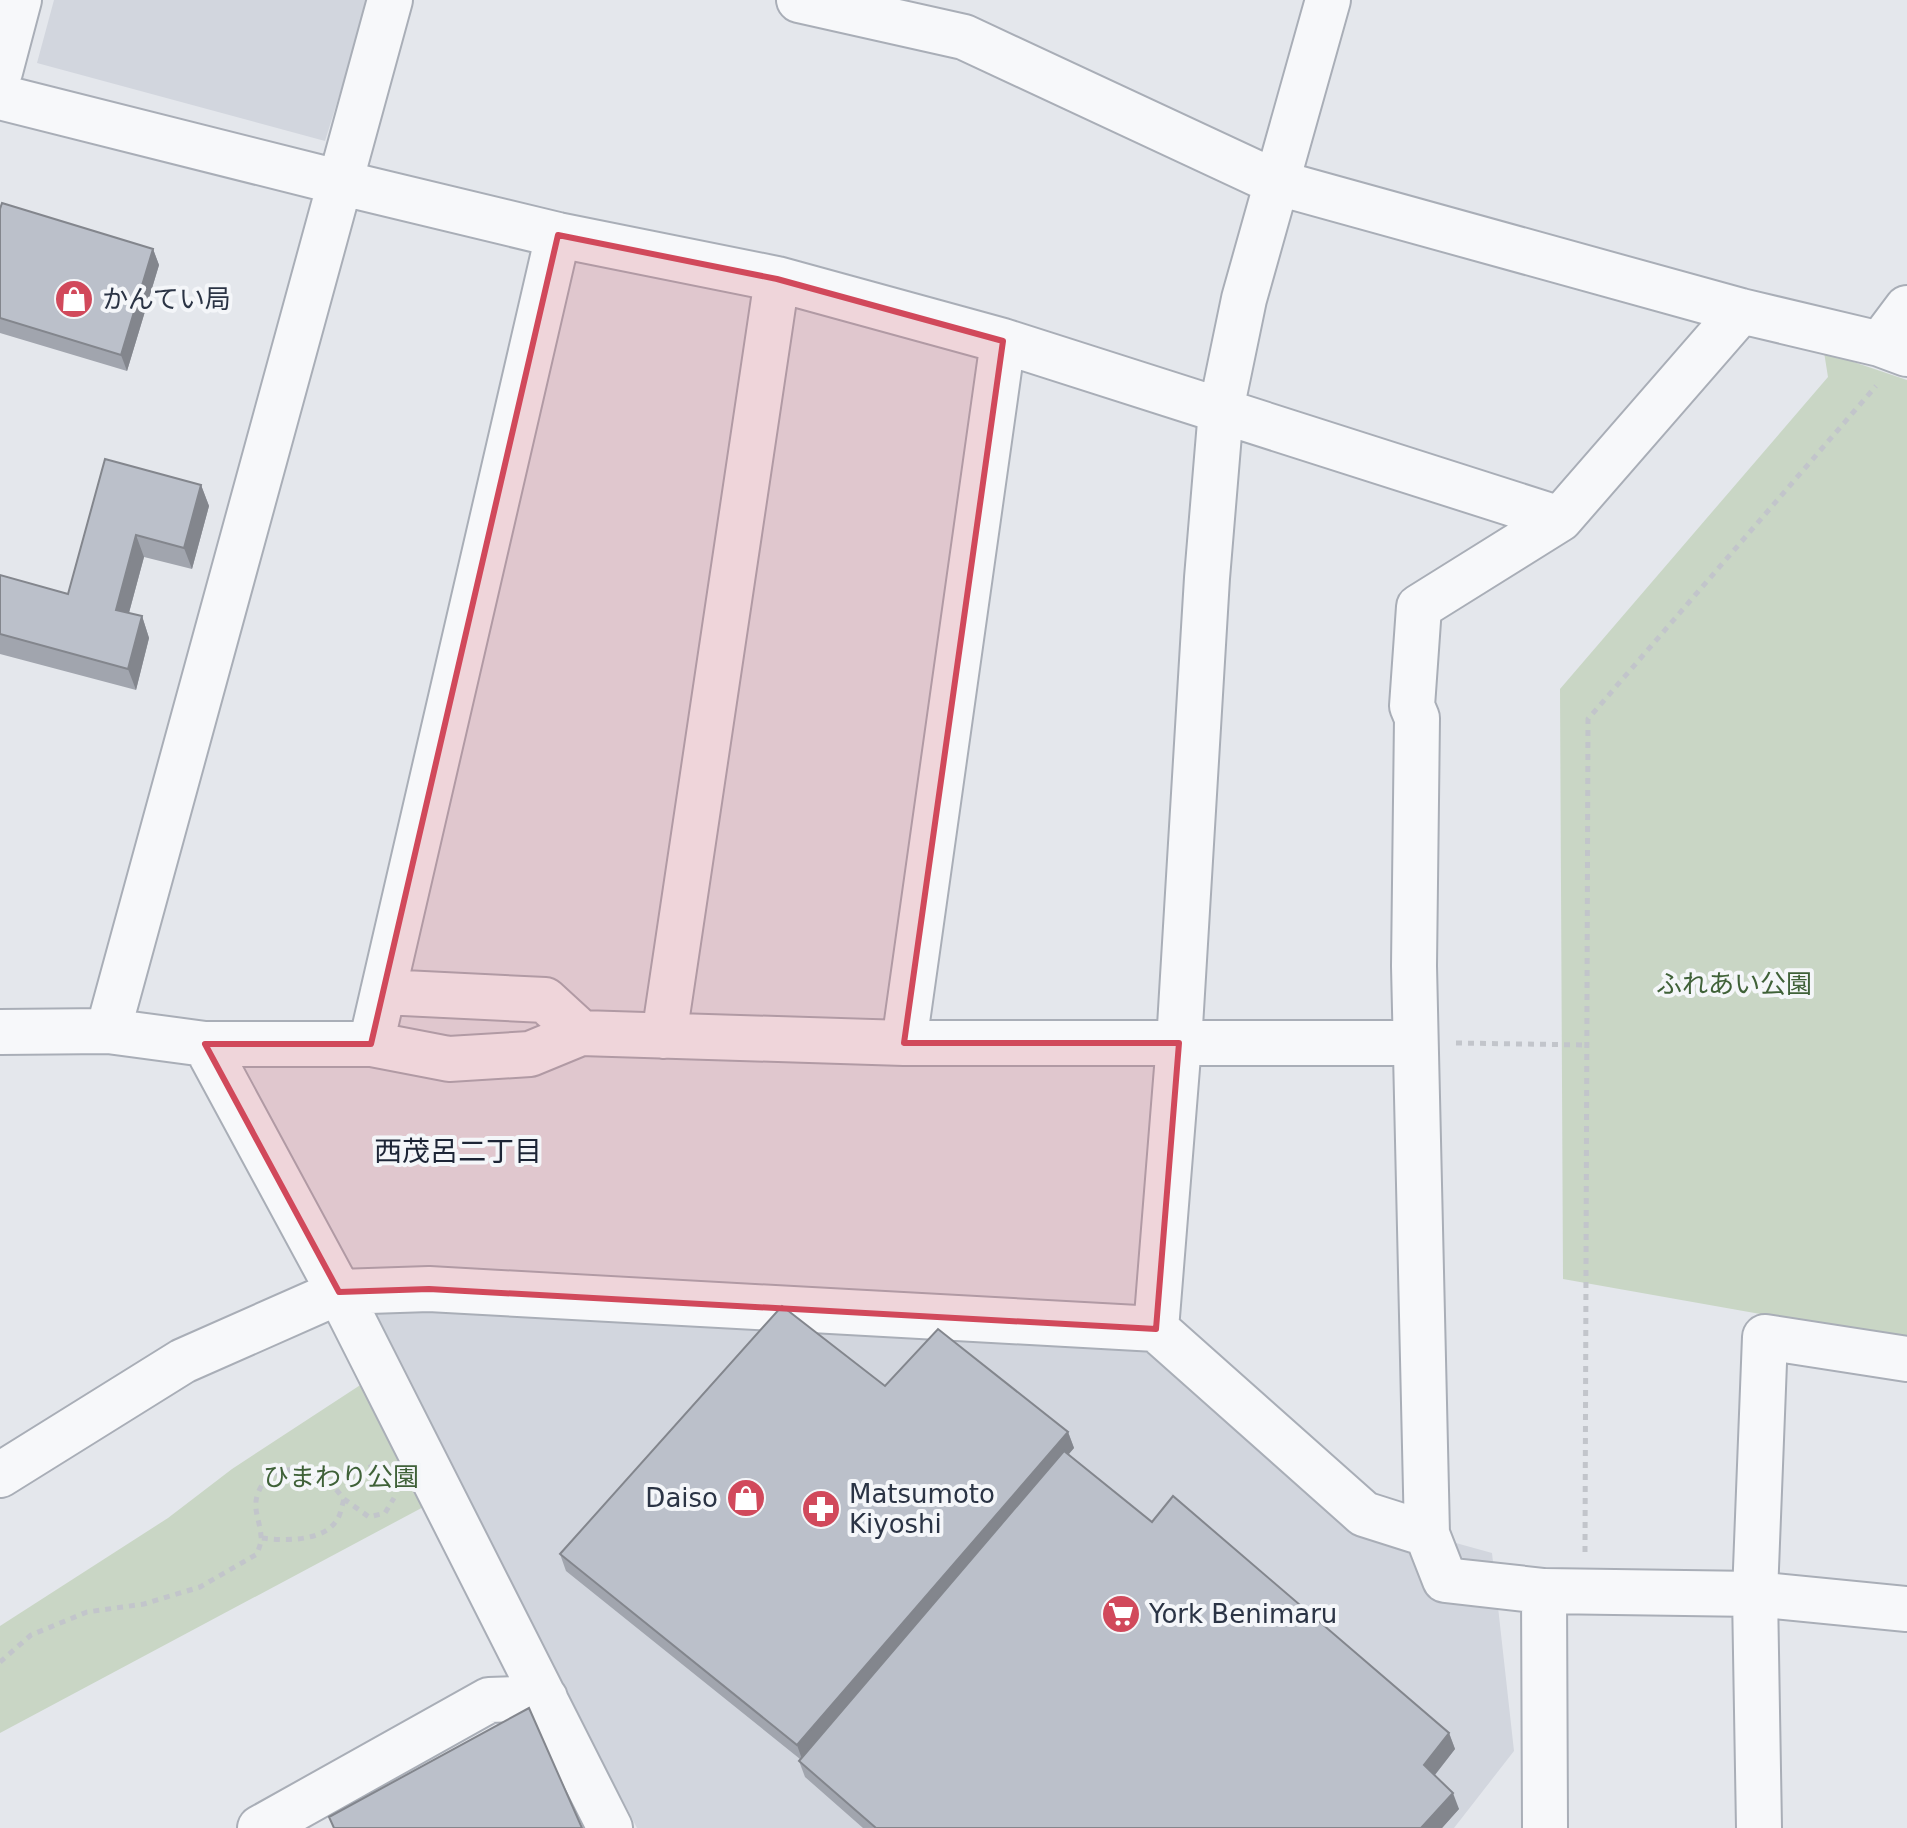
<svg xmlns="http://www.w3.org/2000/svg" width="1907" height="1828" font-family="'DejaVu Sans','Noto Sans JP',sans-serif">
  <rect width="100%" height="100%" fill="#e4e7ec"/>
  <path fill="#d2d6de" d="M 54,0 L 369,0 L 325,141 L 37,63 Z
    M 363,1304 L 1149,1350 L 1362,1517 L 1492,1553 L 1514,1751 L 1454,1828 L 637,1828 Z"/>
  <path fill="#c9d6c5" d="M 1824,352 L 1907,380 L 1907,1340 L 1563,1279 L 1560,689 L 1828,377 Z
    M 368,1380 L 429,1504 L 0,1733 L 0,1626 L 168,1518 L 232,1469 Z"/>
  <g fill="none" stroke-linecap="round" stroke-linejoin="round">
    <defs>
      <path id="minor" d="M 799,0 L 964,37 L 1275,182 L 1741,311 L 1880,344 L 1907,354
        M 0,72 L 19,0
        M 0,97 L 338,182 L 558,235 L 777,279 L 1003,341 L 1560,519
        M 1741,311 L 1560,519 L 1419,607 L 1412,706 L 1417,718 L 1414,966 L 1427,1534 L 1445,1580 L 1544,1591 L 1755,1594 L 1907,1609
        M 1880,344 L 1907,308
        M 383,992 L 545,1000 L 581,1033
        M 108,1031 L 390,0
        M 0,1032 L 108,1031 L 205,1044 L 371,1044 L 449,1059 L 530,1054 L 581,1033 L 904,1043 L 1415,1043
        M 664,1036 L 777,279
        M 904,1043 L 1003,341
        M 205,1044 L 339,1292 L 610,1828
        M 371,1044 L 558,235
        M 1156,1329 L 1179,1043 L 1207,578 L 1221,410 L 1244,299 L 1328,0
        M 0,1475 L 183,1361 L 339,1292 L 429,1289 L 1156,1329 L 1364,1514 L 1427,1534
        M 1544,1591 L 1545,1828
        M 260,1828 L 489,1700 L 545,1698
        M 1759,1828 L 1755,1594 L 1765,1337 L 1907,1359"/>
    </defs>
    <use href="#minor" stroke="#a9aeb7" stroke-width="48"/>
    <path stroke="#c2c5cb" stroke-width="5" stroke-dasharray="6 6" stroke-linecap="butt" d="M 1456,1043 L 1587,1045
      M 321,1471 L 344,1499 L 369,1517 L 385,1513 L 394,1498
      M 262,1538 C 284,1541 326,1542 338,1518 C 341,1513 342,1505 344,1499
      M 1585,1552 L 1588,719 L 1876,386
      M 0,1662 L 31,1635 L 87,1612 L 144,1604 L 200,1587 L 257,1554 C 259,1548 262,1541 261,1536 C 260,1520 252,1509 258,1493 C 272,1456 320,1473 349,1473 C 360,1473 368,1468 378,1463"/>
    <use href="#minor" stroke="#f7f8fa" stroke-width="44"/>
  </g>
  <path fill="#a1a5ae" d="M 0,209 L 153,249 L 159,265 L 127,371 L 0,333 Z
    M 105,459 L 201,485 L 209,506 L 192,569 L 144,557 L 129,613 L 142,616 L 149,638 L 136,690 L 0,654 L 0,575 L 68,594 Z
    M 1068,1432 L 1074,1448 L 1068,1455 L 1152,1522 L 1449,1733 L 1455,1749 L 1435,1775 L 1459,1809 L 1442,1828 L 863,1828 L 805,1777 L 799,1761 L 800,1759 L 566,1571 L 560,1554 Z"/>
  <path fill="#83868d" d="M 153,249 L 159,265 L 127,371 L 121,355 Z
    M 201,485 L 209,506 L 192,569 L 184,548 Z
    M 136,535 L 144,557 L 124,631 L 116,610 Z
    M 142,616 L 149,638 L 136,690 L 128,669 Z
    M 1068,1432 L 1074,1448 L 803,1762 L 797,1745 Z
    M 1449,1733 L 1455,1749 L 1430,1781 L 1424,1765 Z
    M 1453,1793 L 1459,1809 L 1442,1828 L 1421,1828 Z"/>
  <path fill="#bbc0ca" stroke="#83868d" stroke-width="2" d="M 2,203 L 153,249 L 121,355 L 0,318 L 0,209 Z
    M 105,459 L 201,485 L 184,548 L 136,535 L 116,610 L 142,616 L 128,669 L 0,634 L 0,575 L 68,594 Z
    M 782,1306 L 885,1386 L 938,1329 L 1068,1432 L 797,1745 L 560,1554 Z
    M 1064,1451 L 1152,1522 L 1173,1496 L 1449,1733 L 1424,1765 L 1453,1793 L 1421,1828 L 876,1828 L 799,1761 Z
    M 529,1708 L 582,1828 L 334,1828 L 329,1817 Z"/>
  <path fill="#d1495b" fill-opacity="0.2" stroke="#d1495b" stroke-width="6" stroke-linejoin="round" d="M 558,235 L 777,279 L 1003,341 L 904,1043 L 1179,1043 L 1156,1329 L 429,1289 L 339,1292 L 205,1044 L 371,1044 Z"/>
  <defs>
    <symbol id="shop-disc" viewBox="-11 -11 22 22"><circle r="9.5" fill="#d1495b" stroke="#f4f6f9"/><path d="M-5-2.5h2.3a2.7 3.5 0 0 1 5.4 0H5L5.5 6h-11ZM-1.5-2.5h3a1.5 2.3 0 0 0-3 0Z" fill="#fff"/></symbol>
    <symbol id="pharmacy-disc" viewBox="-11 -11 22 22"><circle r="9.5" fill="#d1495b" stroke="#f4f6f9"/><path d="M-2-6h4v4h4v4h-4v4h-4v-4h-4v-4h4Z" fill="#fff"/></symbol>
    <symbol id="supermarket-disc" viewBox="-11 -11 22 22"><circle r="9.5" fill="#d1495b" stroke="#f4f6f9"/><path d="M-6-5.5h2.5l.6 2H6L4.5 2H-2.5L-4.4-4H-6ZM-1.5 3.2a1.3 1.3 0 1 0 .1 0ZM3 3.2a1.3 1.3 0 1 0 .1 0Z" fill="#fff"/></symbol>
  </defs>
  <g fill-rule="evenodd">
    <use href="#shop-disc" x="52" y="277" width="44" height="44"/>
    <use href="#shop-disc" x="724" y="1476" width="44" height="44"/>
    <use href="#pharmacy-disc" x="799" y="1487" width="44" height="44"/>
    <use href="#supermarket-disc" x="1099" y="1592" width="44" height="44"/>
  </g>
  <g text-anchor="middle" stroke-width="8" stroke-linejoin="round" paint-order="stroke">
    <g font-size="26" fill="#2b3445" stroke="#f4f6f9" text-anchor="start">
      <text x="102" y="308">かんてい局</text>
      <text x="849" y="1503">Matsumoto<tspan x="849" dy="30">Kiyoshi</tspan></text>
      <text x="718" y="1507" text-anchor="end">Daiso</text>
      <text x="1149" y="1623">York Benimaru</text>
    </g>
    <g font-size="26" fill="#3f6138" stroke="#f4f6f9">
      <text x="1734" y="993">ふれあい公園</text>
      <text x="341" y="1486">ひまわり公園</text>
    </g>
    <g font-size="28" fill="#1d2536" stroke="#f4f6f9">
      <text x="458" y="1161">西茂呂二丁目</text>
    </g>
  </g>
</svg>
